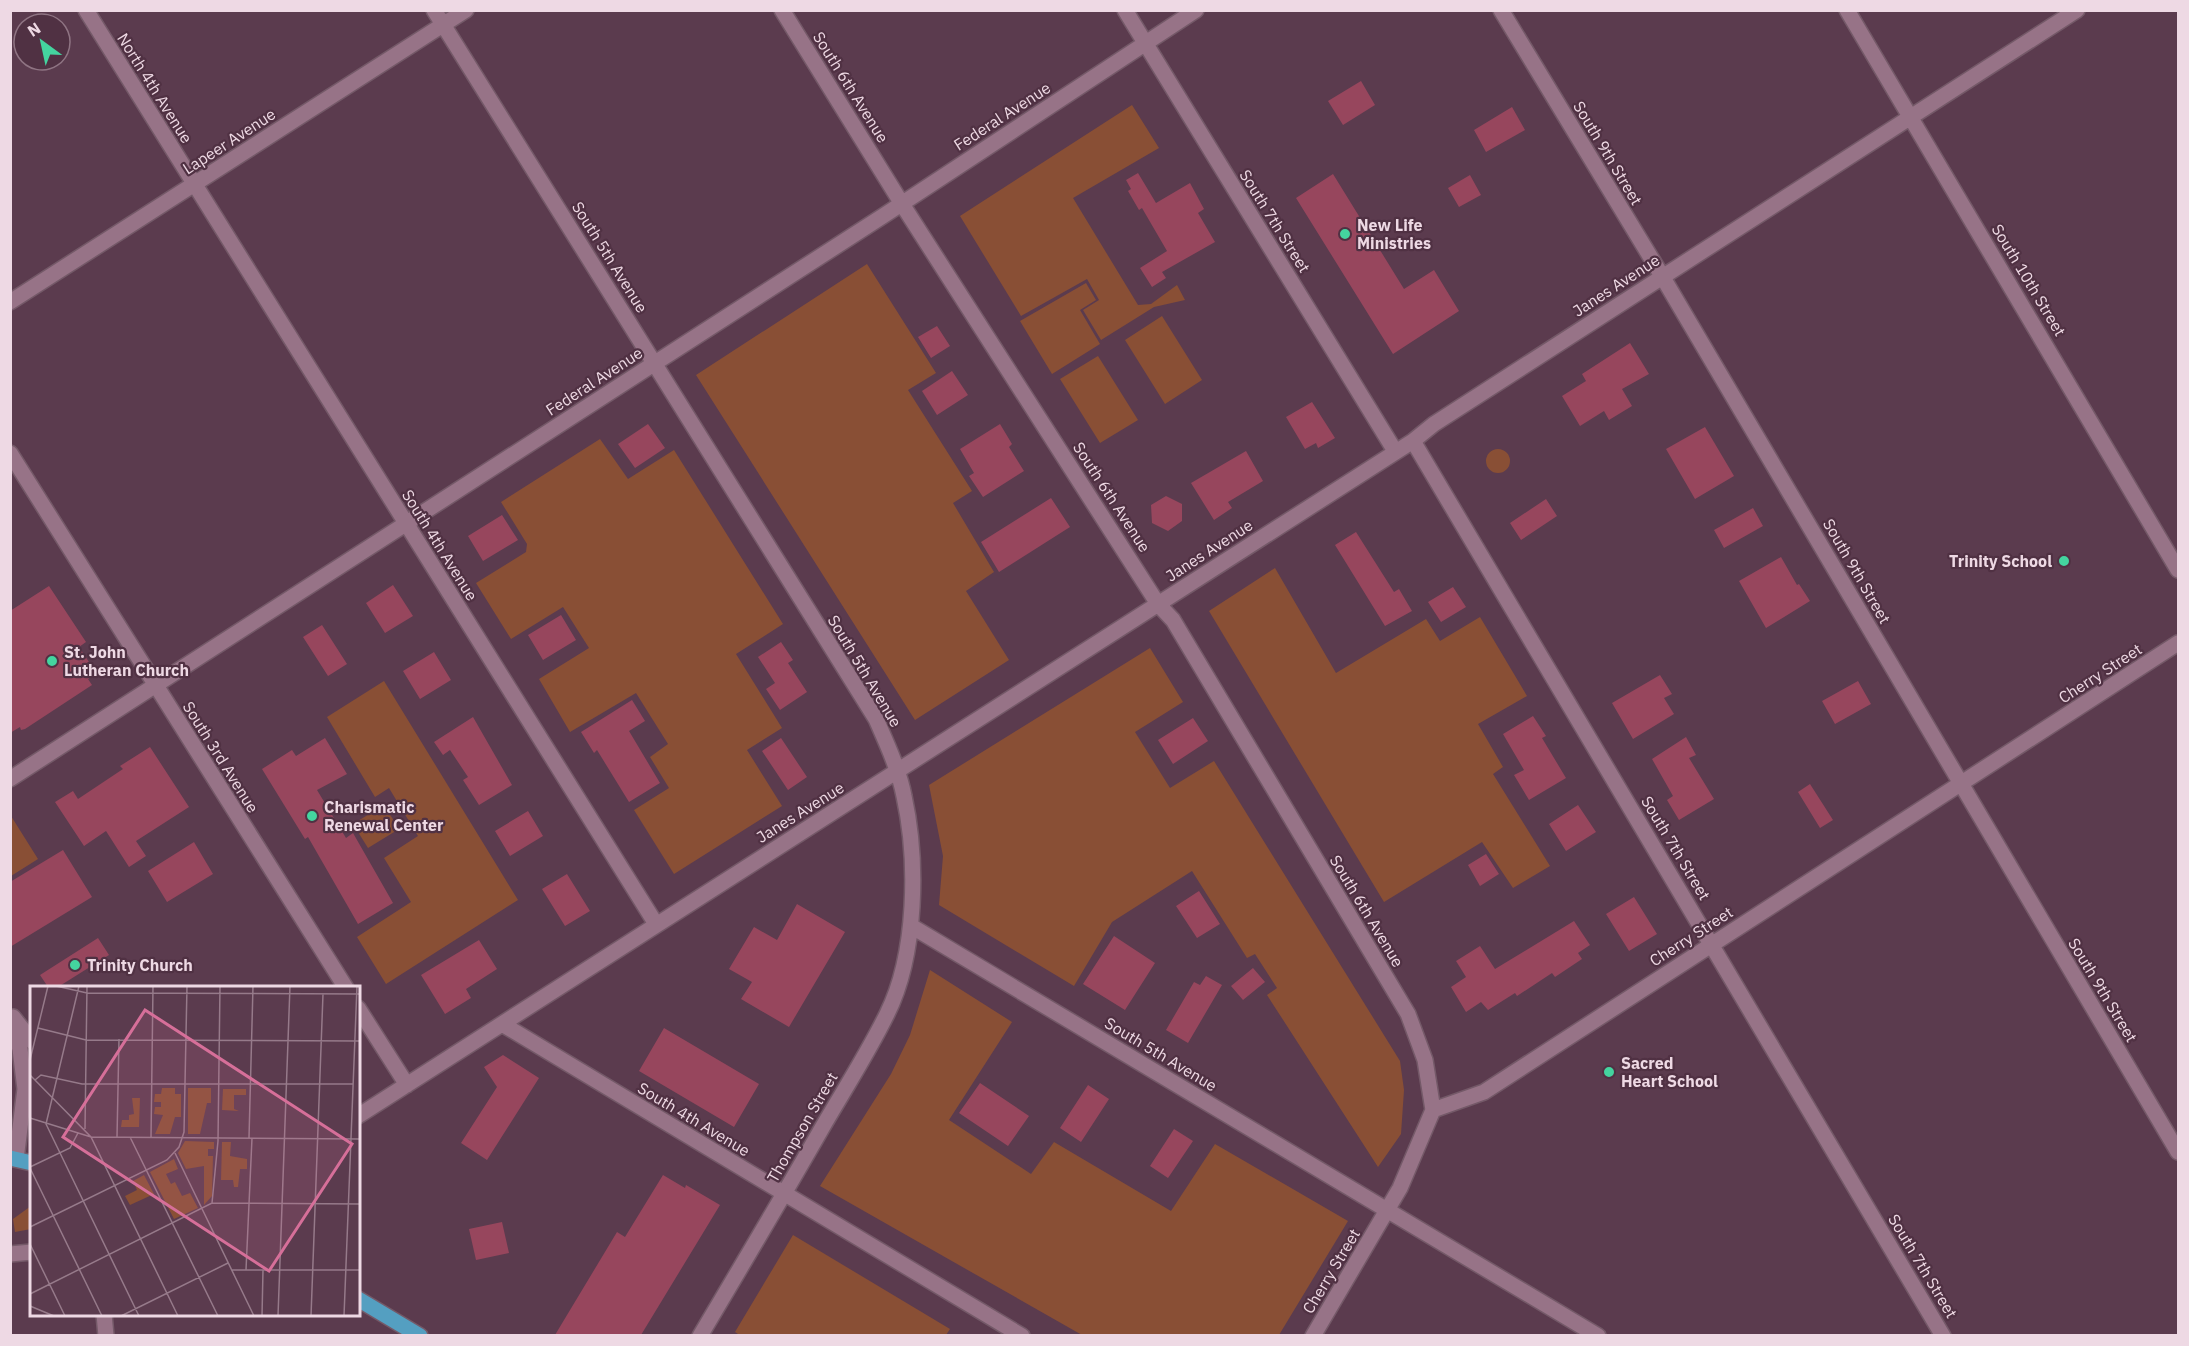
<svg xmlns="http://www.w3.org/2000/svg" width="2189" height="1346" font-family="'IBM Plex Sans',sans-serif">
  <rect width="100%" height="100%" fill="#5b3b4e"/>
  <path fill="#894f35" d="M 1132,105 L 1159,148 L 1073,198 L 1138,305 L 1151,304 L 1177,285 L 1185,300 L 1154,307 L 1101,340 L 1083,310 L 1099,300 L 1087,279 L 1021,316 L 960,216 Z
    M 867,264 L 936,373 L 908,390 L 972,491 L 953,503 L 994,572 L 966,591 L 1009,660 L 915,720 L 696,375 Z
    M 1086,283 L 1096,300 L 1080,310 L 1100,344 L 1052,374 L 1020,321 Z
    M 1162,316 L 1202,380 L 1165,404 L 1125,340 Z
    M 1098,356 L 1138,420 L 1100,443 L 1060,379 Z
    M 600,439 L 628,479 L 674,450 L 783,624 L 736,654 L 782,728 L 747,750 L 782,806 L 674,874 L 634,810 L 669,788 L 650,757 L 668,744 L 636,693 L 570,732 L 539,679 L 589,648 L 563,607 L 511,639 L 476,583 L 526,552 L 527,544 L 501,502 Z
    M1486 461a12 12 0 1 1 24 0a12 12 0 1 1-24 0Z
    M 1275,568 L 1336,673 L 1426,619 L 1440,641 L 1480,617 L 1527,696 L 1478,724 L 1503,767 L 1493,774 L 1550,866 L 1513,888 L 1482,842 L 1384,902 L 1209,611 Z
    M 1150,648 L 1183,702 L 1135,732 L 1170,788 L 1214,761 L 1400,1061 L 1404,1090 L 1401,1134 L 1378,1167 L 1267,995 L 1277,988 L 1255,954 L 1247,958 L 1192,871 L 1112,922 L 1074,986 L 939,905 L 943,856 L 929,785 Z
    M 384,681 L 518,900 L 386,984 L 357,937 L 411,902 L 384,858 L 418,836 L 389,788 L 375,797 L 327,717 Z
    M 384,805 L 399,829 L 368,848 L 353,824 Z
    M 11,816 L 38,859 L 11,876 L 10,816 Z
    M 930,970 L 1012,1022 L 949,1120 L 1031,1174 L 1054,1142 L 1171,1211 L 1215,1144 L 1348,1221 L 1279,1335 L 1082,1335 L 820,1186 L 891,1074 L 910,1035 Z
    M 31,1206 L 31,1229 L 15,1232 L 13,1219 Z
    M 793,1235 L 950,1329 L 946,1335 L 741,1336 L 735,1332 Z"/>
  <path fill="#97465d" d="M 1361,81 L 1375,105 L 1343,125 L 1328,101 Z
    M 1512,107 L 1525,130 L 1486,152 L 1474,130 Z
    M 1138,173 L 1156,203 L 1190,183 L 1204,209 L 1198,213 L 1215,242 L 1162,272 L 1166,278 L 1152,287 L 1140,268 L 1167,251 L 1142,208 L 1139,210 L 1128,191 L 1131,189 L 1126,180 Z
    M 1333,174 L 1404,289 L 1434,270 L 1459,311 L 1393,354 L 1296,198 Z
    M 1470,175 L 1481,195 L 1459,207 L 1448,188 Z
    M 937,326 L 950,346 L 931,358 L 918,337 Z
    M 1630,343 L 1649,374 L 1622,389 L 1632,406 L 1609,420 L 1604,411 L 1580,426 L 1562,396 L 1586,381 L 1582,374 Z
    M 952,371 L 968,395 L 937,415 L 922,391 Z
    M 1312,402 L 1335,438 L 1318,448 L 1316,443 L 1305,449 L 1286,417 Z
    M 648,424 L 665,448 L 635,468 L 618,444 Z
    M 1000,424 L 1012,444 L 1009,447 L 1024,471 L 983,497 L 969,476 L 974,473 L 960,449 Z
    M 1705,427 L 1734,476 L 1695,499 L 1666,449 Z
    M 1246,451 L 1263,481 L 1228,502 L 1232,508 L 1214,520 L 1191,483 Z
    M 1166,496 L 1182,504 L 1182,521 L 1168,531 L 1152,523 L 1151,505 Z
    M 1051,498 L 1070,527 L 999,572 L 981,542 Z
    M 1546,499 L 1557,516 L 1521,540 L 1510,523 Z
    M 1753,508 L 1763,526 L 1724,548 L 1714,530 Z
    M 502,515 L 518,540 L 483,561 L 468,536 Z
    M 1356,532 L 1394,592 L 1399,589 L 1412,611 L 1385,626 L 1335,545 Z
    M 1781,557 L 1797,585 L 1799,584 L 1810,601 L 1766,628 L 1739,581 Z
    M 393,585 L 413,616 L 385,633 L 366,603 Z
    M 49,586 L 86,642 L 79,647 L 97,674 L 88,679 L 92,685 L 25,729 L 21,730 L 20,727 L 10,733 L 10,611 Z
    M 1453,587 L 1466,607 L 1441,622 L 1428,602 Z
    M 561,615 L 576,640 L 543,660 L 528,635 Z
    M 322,625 L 347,664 L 328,676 L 303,637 Z
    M 781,642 L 793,660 L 788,663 L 807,692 L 780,710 L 766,689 L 775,683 L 758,657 Z
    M 434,652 L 451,680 L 420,699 L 403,671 Z
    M 1660,675 L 1672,694 L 1664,698 L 1674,714 L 1633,739 L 1612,703 Z
    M 1858,681 L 1871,704 L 1835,724 L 1822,701 Z
    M 632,700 L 645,721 L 629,731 L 660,783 L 629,802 L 597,750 L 594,753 L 581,732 Z
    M 1533,716 L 1546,736 L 1542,738 L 1566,778 L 1529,800 L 1514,775 L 1524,770 L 1503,734 Z
    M 473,717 L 512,785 L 479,805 L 463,780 L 468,777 L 450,750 L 443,755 L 434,742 Z
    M 1193,718 L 1208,741 L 1173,764 L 1158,740 Z
    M 1686,737 L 1696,755 L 1689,758 L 1714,799 L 1679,820 L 1667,800 L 1673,796 L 1652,759 Z
    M 325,738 L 347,774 L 317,790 L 346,838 L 353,833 L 393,903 L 358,924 L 308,837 L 305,839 L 262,769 L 292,750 L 296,756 Z
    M 781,738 L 807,777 L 788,790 L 762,751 Z
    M 150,747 L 189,807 L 136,841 L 146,856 L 129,867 L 106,831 L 84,846 L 55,802 L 73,791 L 78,799 L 123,769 L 120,766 Z
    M 1810,784 L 1833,820 L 1820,828 L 1798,792 Z
    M 1578,805 L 1596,832 L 1566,851 L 1549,824 Z
    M 528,811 L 543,836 L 510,856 L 495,831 Z
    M 194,842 L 213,874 L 167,902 L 148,871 Z
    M 63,850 L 92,897 L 10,947 L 10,882 Z
    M 1486,854 L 1499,874 L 1480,886 L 1468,865 Z
    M 567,874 L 590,911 L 565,926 L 542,889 Z
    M 1199,891 L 1220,924 L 1197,938 L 1176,906 Z
    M 1634,897 L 1657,934 L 1629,951 L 1606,914 Z
    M 797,904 L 845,932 L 789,1027 L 741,999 L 752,982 L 729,969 L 754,927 L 777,940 Z
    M 1574,921 L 1590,945 L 1578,953 L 1582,959 L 1555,977 L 1552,973 L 1517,996 L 1515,993 L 1488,1010 L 1481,1002 L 1466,1012 L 1451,987 L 1466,977 L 1456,961 L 1480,946 L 1495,969 Z
    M 1114,936 L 1155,963 L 1125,1010 L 1083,984 Z
    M 98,938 L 109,955 L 58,987 L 48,987 L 40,975 Z
    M 479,940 L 497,969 L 466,989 L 471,998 L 445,1014 L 421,975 Z
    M 1253,968 L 1265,982 L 1243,1000 L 1231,986 Z
    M 1206,976 L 1222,985 L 1188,1043 L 1166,1030 L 1194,982 L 1200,985 Z
    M 664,1028 L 759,1084 L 734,1127 L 639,1071 Z
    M 503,1055 L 539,1078 L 487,1160 L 461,1143 L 497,1087 L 484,1067 Z
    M 980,1083 L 1029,1116 L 1008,1146 L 959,1113 Z
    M 1088,1085 L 1109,1099 L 1081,1142 L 1060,1128 Z
    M 1174,1129 L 1193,1141 L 1168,1178 L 1150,1166 Z
    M 663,1175 L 685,1188 L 686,1185 L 720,1205 L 641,1335 L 555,1335 L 617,1232 L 625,1237 Z
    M 502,1222 L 509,1253 L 476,1260 L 469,1229 Z"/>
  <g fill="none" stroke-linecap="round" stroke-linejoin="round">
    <defs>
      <path id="minor" d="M 86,10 L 656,924
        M 434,10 L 876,719 C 887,744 899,770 904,796 C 918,860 917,954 887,1014 C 868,1053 844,1090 822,1128 C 782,1198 741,1267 700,1336
        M 782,10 L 902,204 L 1158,604 L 1173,620 L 1408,1014 L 1425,1060 L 1433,1110
        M 1125,10 L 1395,451
        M 1501,10 L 1662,276 L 2178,1152
        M 1847,10 L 2178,570
        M 10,302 L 466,10
        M 1413,441 L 1943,1336
        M 10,453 L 346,988
        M 10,779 L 883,216 L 1196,10
        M 911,926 L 1598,1336
        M 358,1008 L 407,1085
        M 13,1017 L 32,1041
        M 10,1020 L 20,1049 L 25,1089 L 16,1159
        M 502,1024 L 1022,1336
        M 358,1116 L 1413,441 L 1434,424 L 2077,10
        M 10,1254 L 32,1252
        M 104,1314 L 106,1336
        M 1313,1336 L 1400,1188 L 1433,1110 L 1484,1092 L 2178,643"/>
      <path id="major" d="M 10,1158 L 32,1163
        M 358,1299 L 420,1336"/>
    </defs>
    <use href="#minor" stroke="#745968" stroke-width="18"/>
    <use href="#major" stroke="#745968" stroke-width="18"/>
    <use href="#minor" stroke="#977387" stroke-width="15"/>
    <use href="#major" stroke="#549fc1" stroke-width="15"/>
  </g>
  <g fill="#44d49f" stroke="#503143" stroke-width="2">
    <circle cx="1345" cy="234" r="6"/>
    <circle cx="2064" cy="561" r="6"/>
    <circle cx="52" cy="661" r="6"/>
    <circle cx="312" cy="816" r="6"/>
    <circle cx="75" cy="965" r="6"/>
    <circle cx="1609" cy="1072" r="6"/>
  </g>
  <g text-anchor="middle" stroke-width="4.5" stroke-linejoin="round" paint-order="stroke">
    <g font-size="16" fill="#eed9e4" stroke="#503143">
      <text transform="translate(851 87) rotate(58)" y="6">South 6th Avenue</text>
      <text transform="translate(155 88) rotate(58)" y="6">North 4th Avenue</text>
      <text transform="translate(1002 116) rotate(-33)" y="6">Federal Avenue</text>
      <text transform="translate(229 141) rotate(-33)" y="6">Lapeer Avenue</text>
      <text transform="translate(1608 153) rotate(59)" y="6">South 9th Street</text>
      <text transform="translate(1275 221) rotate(58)" y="6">South 7th Street</text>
      <text transform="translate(610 257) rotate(58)" y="6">South 5th Avenue</text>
      <text transform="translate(2029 280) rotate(59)" y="6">South 10th Street</text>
      <text transform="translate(1616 285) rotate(-33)" y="6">Janes Avenue</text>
      <text transform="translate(594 381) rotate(-33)" y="6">Federal Avenue</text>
      <text transform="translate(1112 497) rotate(57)" y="6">South 6th Avenue</text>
      <text transform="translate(440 545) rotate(58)" y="6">South 4th Avenue</text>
      <text transform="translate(1209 550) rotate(-33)" y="6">Janes Avenue</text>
      <text transform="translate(1857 571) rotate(60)" y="6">South 9th Street</text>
      <text transform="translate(865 671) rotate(59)" y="6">South 5th Avenue</text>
      <text transform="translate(2100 673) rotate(-33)" y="6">Cherry Street</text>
      <text transform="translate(221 757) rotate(58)" y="6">South 3rd Avenue</text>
      <text transform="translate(800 812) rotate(-32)" y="6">Janes Avenue</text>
      <text transform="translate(1676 848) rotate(59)" y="6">South 7th Street</text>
      <text transform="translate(1367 911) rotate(59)" y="6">South 6th Avenue</text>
      <text transform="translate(1691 936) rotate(-33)" y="6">Cherry Street</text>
      <text transform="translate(2103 990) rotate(59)" y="6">South 9th Street</text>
      <text transform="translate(1161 1054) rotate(31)" y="6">South 5th Avenue</text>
      <text transform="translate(694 1119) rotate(31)" y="6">South 4th Avenue</text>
      <text transform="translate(802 1127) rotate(-60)" y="6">Thompson Street</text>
      <text transform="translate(1923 1266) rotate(59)" y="6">South 7th Street</text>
      <text transform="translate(1331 1271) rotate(-59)" y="6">Cherry Street</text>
    </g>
    <g font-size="16" font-weight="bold" fill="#eed9e4" stroke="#503143" text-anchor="start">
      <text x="1357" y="231">New Life<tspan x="1357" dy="18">Ministries</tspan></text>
      <text x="2052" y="567" text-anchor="end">Trinity School</text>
      <text x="64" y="658">St. John<tspan x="64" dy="18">Lutheran Church</tspan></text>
      <text x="324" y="813">Charismatic<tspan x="324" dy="18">Renewal Center</tspan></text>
      <text x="87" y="971">Trinity Church</text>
      <text x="1621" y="1069">Sacred<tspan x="1621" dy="18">Heart School</tspan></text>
    </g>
  </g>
  <g transform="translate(30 986)">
    <rect width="330" height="330" fill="#5b3b4e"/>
    <path d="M 132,102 L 145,102 L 145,108 L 151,108 L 151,131 L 145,131 L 140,148 L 125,148 L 133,129 L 124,128 L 125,121 L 131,121 L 131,116 L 124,116 L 125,108 L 131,108 ZM 158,102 L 181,102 L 181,117 L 177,117 L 170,148 L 158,148 ZM 193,103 L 216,103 L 216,109 L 204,109 L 204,123 L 209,125 L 192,124 ZM 102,112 L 110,112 L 109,141 L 91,141 L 92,134 L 99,134 L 99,129 L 104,128 ZM 155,155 L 184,156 L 184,163 L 178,163 L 178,170 L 183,170 L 182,210 L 174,219 L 174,180 L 156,183 L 148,167 ZM 192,156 L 201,156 L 200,170 L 217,173 L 217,183 L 210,183 L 208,201 L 204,201 L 203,194 L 191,194 ZM 144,173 L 148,183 L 136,188 L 141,198 L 145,196 L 152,210 L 160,207 L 168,222 L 144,233 L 120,186 ZM 114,189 L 124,208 L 100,219 L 95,210 L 107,204 L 103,195 Z" fill="#894f35"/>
    <path fill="none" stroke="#967a8a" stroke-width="1.5" d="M 26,0 L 57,7 L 330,8M 49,0 L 16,138 L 109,330M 8,42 L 56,54 L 330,55M 0,74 L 18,0M 0,89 L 61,151 L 148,330M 5,94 L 11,89 L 52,98 L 323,98M 0,132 L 61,151 L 330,153M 55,143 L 57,0M 87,151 L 89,53M 100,151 L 188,330M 121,152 L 123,0M 219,152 L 223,0M 145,167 L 224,330M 0,181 L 40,162 L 48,147M 0,182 L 72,330M 182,217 L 188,155 L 190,0M 0,241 L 137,174 L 149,161 L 154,146 L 157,0M 0,258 L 35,330M 202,284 L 330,284M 216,284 L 222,152M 0,308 L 182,217 L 330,218M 0,320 L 24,330M 91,330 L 198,277M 232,330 L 233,284M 248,330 L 260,0M 281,330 L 293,8M 314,330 L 327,0"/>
    <path fill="#d66f99" fill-opacity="0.15" stroke="#d66f99" stroke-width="3" d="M 115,24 L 322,158 L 239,285 L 33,151 Z"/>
    <rect width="330" height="330" fill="none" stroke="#eed9e4" stroke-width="3"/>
  </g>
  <rect width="2189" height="1346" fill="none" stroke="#eed9e4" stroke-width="24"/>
  <g transform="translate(42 42) rotate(327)"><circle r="28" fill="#503143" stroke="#8f7483" stroke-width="1.5"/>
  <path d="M0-4.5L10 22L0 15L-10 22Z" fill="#44d49f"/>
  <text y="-9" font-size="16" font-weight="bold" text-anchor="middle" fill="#eed9e4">N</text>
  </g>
</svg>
